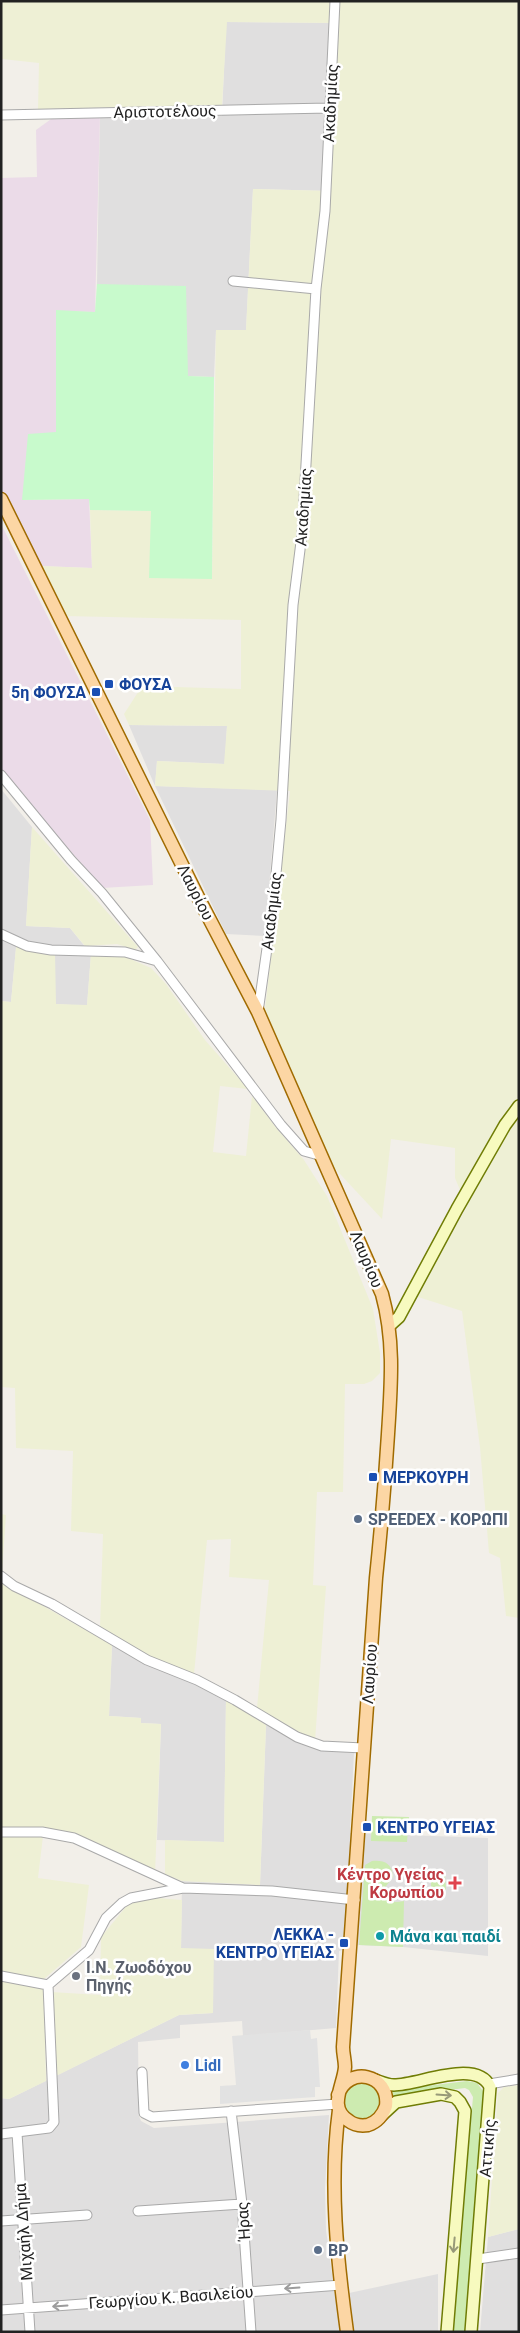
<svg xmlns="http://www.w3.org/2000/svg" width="520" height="2333" font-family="Roboto,sans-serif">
  <rect width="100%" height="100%" fill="#f2efe9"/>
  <path fill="#e0dfdf" d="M 226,22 L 339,23 L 331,191 L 253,189 L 246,331 L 216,330 L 214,377 L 188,376 L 97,284 L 100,115 L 222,116 Z
    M 129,725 L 227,726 L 225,764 L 157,761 L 155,786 L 277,790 L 265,936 L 226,934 L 155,786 Z
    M 1,789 L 32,827 L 26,926 L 70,928 L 91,954 L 87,1006 L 56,1004 L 16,948 L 11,1002 L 1,1001 Z
    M 112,1645 L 226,1698 L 224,1842 L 157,1840 L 161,1724 L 141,1723 L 141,1718 L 109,1716 Z
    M 266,1725 L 312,1748 L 354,1753 L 350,1833 L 488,1838 L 488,1956 L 403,1947 L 359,1945 L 339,1951 L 336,2028 L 243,2036 L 242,2021 L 180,2025 L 180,2038 L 138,2042 L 139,2116 L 141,2121 L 154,2128 L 329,2115 L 325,2189 L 326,2230 L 335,2296 L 438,2274 L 438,2332 L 1,2332 L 1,2098 L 9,2099 L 179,2015 L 213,2013 L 181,1948 L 182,1881 L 260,1885 Z
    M 519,2229 L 519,2332 L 480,2332 L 488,2237 Z"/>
  <path fill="#ebdbe8" d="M 100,115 L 95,312 L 56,311 L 56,432 L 23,500 L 89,499 L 92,568 L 40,566 L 1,491 L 1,178 L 37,177 L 36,130 L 54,117 Z
    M 1,524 L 150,820 L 153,885 L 102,888 L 1,770 Z"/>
  <path fill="#eef0d5" d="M 1,1 L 519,1 L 519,1618 L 506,1616 L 500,1558 L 489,1553 L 480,1447 L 462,1311 L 415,1296 L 467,1207 L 455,1178 L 455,1148 L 391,1139 L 382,1219 L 328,1161 L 265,1009 L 290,791 L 155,786 L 157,761 L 224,764 L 227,726 L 129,725 L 124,714 L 142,686 L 241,689 L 241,620 L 65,616 L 40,566 L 92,568 L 90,510 L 151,511 L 212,579 L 216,330 L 246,330 L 253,189 L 331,191 L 339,23 L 227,22 L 222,105 L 38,109 L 39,63 L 2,59 Z
    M 32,827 L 138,947 L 135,950 L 117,944 L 85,946 L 70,928 L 26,926 Z
    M 16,947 L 55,953 L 56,1004 L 87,1005 L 91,954 L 121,955 L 151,968 L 166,984 L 205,1040 L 248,1089 L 220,1086 L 213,1152 L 246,1156 L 252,1096 L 277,1129 L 304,1160 L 327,1196 L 373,1309 L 380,1353 L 380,1373 L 372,1381 L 364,1384 L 345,1384 L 343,1492 L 317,1492 L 313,1585 L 326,1586 L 315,1741 L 257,1708 L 269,1580 L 229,1577 L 231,1539 L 207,1540 L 194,1674 L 148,1657 L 100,1628 L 103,1534 L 71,1531 L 73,1451 L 16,1448 L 15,1388 L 1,1387 L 1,1001 L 11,1002 Z
    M 1,1514 L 6,1515 L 2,1572 L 1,1571 Z
    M 1,1582 L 112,1645 L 109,1716 L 141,1718 L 141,1723 L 161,1724 L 155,1874 L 75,1834 L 1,1828 Z
    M 226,1698 L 266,1725 L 260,1885 L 182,1881 L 165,1874 L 165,1840 L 224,1842 Z
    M 1,1836 L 43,1836 L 38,1878 L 89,1885 L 81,1947 L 44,1979 L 1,1971 Z
    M 157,1898 L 182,1900 L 181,1948 L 214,1949 L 213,2013 L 179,2015 L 54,2077 L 51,1992 L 100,1995 L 101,1937 L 130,1902 Z
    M 1,1980 L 44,1989 L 46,2081 L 9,2099 L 1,2098 Z
    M 519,2085 L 519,2229 L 488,2237 L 498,2093 L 504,2087 Z"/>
  <path fill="#cdebb0" d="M 372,1816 L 409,1817 L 407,1842 L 371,1841 Z
    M 372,1861 C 384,1860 392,1863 393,1877 L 383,1890 C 384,1903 393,1903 404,1901 L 403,1947 L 359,1945 L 365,1865 Z
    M 431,1875 L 445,1875 L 446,1890 L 431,1890 Z
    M 467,2081 L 477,2083 L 486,2095 L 466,2332 L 452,2332 L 473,2097 L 469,2090 L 465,2088 L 395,2097 L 391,2093 L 394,2090 Z
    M343 2101a19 19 0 1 1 38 0a19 19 0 1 1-38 0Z"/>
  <path fill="#c8facc" d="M 97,284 L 186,286 L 188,376 L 214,377 L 212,579 L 149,578 L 151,511 L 90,510 L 89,499 L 22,500 L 28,434 L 56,432 L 56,310 L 95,312 Z"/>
  <path fill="#e2e2e2" d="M 310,2030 L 311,2039 L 317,2038 L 320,2087 L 315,2087 L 315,2097 L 220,2104 L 220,2086 L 236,2085 L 232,2036 Z"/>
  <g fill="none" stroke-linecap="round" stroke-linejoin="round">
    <defs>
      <path id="street" d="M 1,115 L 329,108
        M 233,281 L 316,289
        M 1,775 L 71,860 L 102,893 L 157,961
        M 1,934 L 27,946 L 51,950 L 125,952 L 157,961 L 281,1125 L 304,1151 L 322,1156
        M 258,1012 L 273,906 L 281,820 L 293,605 L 302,534 L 316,289 L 325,211 L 335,1
        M 1,1576 L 14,1586 L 52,1604 L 147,1660 L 197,1680 L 235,1700 L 297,1737 L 322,1746 L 363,1748
        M 1,1832 L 42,1832 L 74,1838 L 183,1888 L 272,1891 L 355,1900
        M 1,1976 L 48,1985
        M 142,2072 L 144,2113 L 152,2117 L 338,2104
        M 489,2084 L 519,2079
        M 231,2111 L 242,2204 L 251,2332
        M 17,2133 L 30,2332
        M 1,2134 L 49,2128 L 54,2122 L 48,1985 L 89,1950 L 106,1918 L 122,1903 L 131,1898 L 183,1888
        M 138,2211 L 242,2204
        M 1,2221 L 87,2215
        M 478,2259 L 519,2253
        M 1,2310 L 341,2285"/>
      <path id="secondary" d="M 389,1326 L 399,1317 L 457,1209 L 505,1125 L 519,1106
        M 375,2080 C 381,2082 387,2085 394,2085 C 419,2085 477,2058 490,2087 L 471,2332
        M 383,2114 L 396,2102 L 441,2094 L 455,2097 L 460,2102 L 465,2111 L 447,2332"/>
      <path id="primary" d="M 1,499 L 199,899 L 258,1012 L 382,1294 C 395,1341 391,1386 388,1434 C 385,1482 381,1530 376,1578 L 343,2047 C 343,2054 345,2060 345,2067 C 344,2085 327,2108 349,2121 C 354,2125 361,2126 368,2125 C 377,2122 383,2115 386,2106 C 390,2074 348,2065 338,2095
        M 339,2110 C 329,2184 337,2258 347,2332"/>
    </defs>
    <use href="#street" stroke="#a9a9a9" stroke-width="11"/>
    <use href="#secondary" stroke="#707d05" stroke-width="14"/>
    <use href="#primary" stroke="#a06b00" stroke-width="15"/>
    <use href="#street" stroke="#fff" stroke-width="9"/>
    <use href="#secondary" stroke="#f7fabf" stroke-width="11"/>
    <use href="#primary" stroke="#fcd6a4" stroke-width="12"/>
  </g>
  <defs><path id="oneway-shaft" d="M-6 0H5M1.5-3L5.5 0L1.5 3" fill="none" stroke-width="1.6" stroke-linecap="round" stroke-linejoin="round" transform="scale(1.25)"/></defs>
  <g stroke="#979978">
    <use href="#oneway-shaft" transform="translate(444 2095) rotate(4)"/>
    <use href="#oneway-shaft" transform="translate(454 2245) rotate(95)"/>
  </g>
  <g stroke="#9c9c9c">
    <use href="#oneway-shaft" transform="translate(292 2288) rotate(176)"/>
    <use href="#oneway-shaft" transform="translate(60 2306) rotate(176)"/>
  </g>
  <g fill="#1a4fb4" stroke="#fff" stroke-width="2">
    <rect x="104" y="679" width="10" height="10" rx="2.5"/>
    <rect x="91" y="687" width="10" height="10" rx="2.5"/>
    <rect x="368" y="1472" width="10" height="10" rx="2.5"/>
    <rect x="362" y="1822" width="10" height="10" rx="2.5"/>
    <rect x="339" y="1938" width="10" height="10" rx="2.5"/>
  </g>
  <g fill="#5c6f8a" stroke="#fff" stroke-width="2">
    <circle cx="358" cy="1519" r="5"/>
    <circle cx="318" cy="2250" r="5"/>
  </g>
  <path fill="#e0444e" stroke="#fff" stroke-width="2" d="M452.5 1875.5h5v5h5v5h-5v5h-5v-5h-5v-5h5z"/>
  <circle fill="#0f9aa8" stroke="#fff" stroke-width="2" cx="380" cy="1936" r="5"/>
  <circle fill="#6b7280" stroke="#fff" stroke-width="2" cx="76" cy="1976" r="5"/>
  <circle fill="#3f7fe0" stroke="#fff" stroke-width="2" cx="185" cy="2065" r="5"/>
  <g text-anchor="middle" stroke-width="5" stroke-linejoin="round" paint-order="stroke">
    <g font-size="16" fill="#222" stroke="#fff">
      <text transform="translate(330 103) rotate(-87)" y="6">Ακαδημίας</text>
      <text transform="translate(165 111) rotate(-1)" y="6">Αριστοτέλους</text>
      <text transform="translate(303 507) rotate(-86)" y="6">Ακαδημίας</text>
      <text transform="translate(196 892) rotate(63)" y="6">Λαυρίου</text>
      <text transform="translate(271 911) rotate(-83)" y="6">Ακαδημίας</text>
      <text transform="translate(367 1259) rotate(67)" y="6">Λαυρίου</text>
      <text transform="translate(369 1674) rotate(-86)" y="6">Λαυρίου</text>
      <text transform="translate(487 2148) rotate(-85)" y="6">Αττικής</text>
      <text transform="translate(243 2221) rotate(-94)" y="6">Ήρας</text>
      <text transform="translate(23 2232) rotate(-94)" y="6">Μιχαήλ Δήμα</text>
      <text transform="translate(171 2297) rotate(-4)" y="6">Γεωργίου Κ. Βασιλείου</text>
    </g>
    <g font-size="16" font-weight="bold" fill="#164399" stroke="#fff" text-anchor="start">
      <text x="119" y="690">ΦΟΥΣΑ</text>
      <text x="86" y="698" text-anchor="end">5η ΦΟΥΣΑ</text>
      <text x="383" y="1483">ΜΕΡΚΟΥΡΗ</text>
      <text x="377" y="1833">ΚΕΝΤΡΟ ΥΓΕΙΑΣ</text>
      <text x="334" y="1940" text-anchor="end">ΛΕΚΚΑ -<tspan x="334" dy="18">ΚΕΝΤΡΟ ΥΓΕΙΑΣ</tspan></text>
    </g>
    <g font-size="16" font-weight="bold" fill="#4e5e75" stroke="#fff" text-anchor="start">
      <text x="368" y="1525">SPEEDEX - ΚΟΡΩΠΙ</text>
      <text x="328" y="2256">BP</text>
    </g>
    <g font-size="16" font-weight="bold" fill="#be3a42" stroke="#fff" text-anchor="end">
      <text x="444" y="1880">Κέντρο Υγείας<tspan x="444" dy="18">Κορωπίου</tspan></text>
    </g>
    <g font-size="16" font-weight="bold" fill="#0d838f" stroke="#fff" text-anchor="start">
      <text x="390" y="1942">Μάνα και παιδί</text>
    </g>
    <g font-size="16" font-weight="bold" fill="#5b616d" stroke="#fff" text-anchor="start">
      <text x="86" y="1973">Ι.Ν. Ζωοδόχου<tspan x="86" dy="18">Πηγής</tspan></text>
    </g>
    <g font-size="16" font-weight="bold" fill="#366cbe" stroke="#fff" text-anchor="start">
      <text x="195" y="2071">Lidl</text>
    </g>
  </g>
  <rect width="520" height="2333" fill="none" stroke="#222222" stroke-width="5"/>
</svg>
